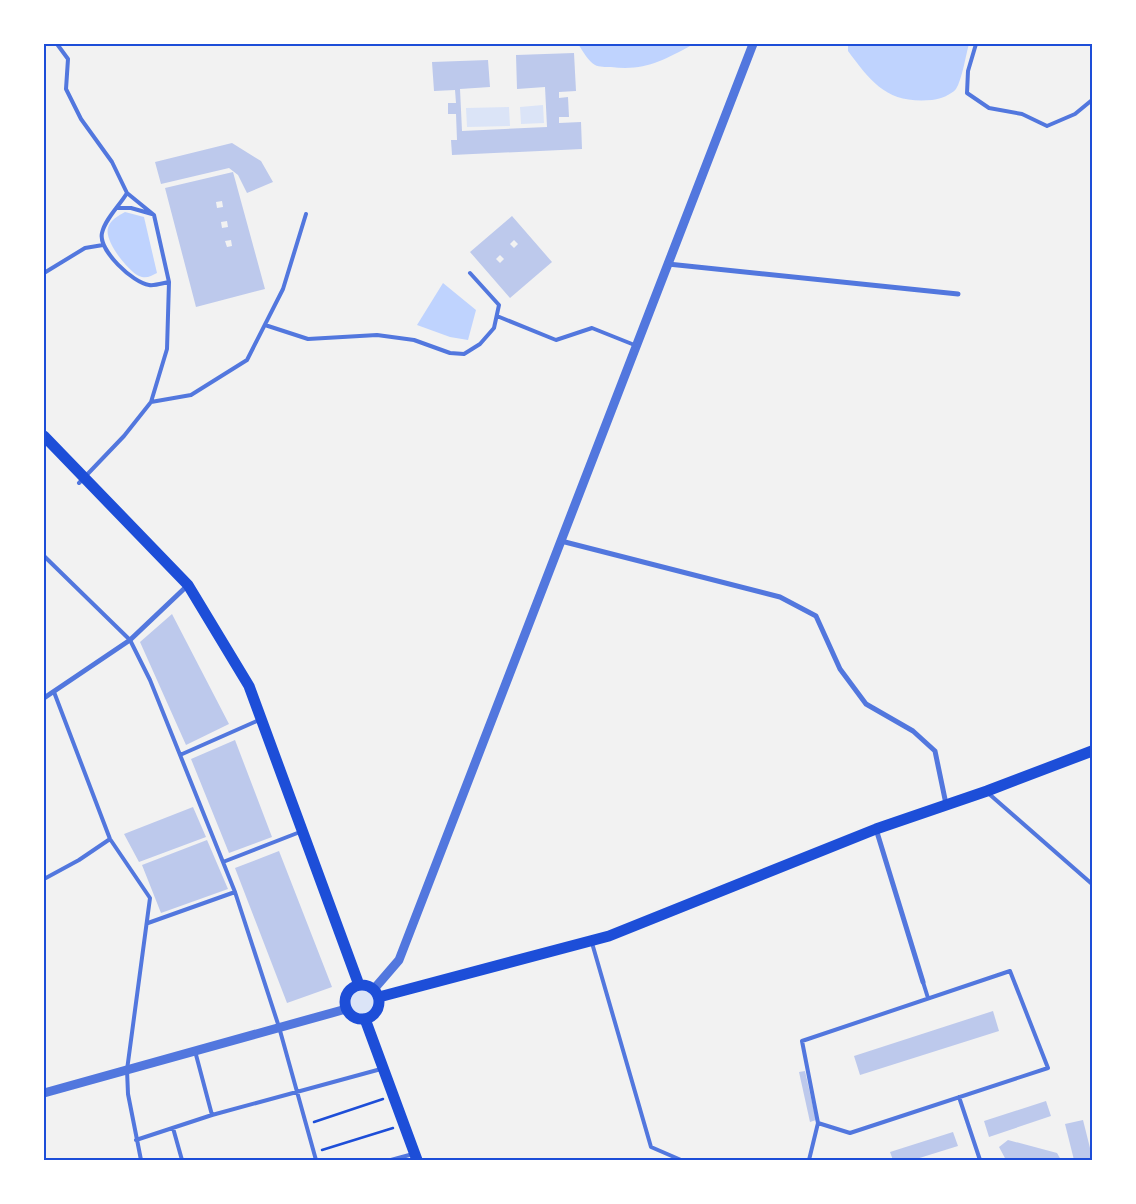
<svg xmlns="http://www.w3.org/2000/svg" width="1136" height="1204" font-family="Signika,sans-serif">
  <rect width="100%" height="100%" fill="#f2f2f2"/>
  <path fill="#dbe4f7" d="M 543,105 L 544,123 L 521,124 L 520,107 Z
    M 509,107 L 510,126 L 467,127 L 466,108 Z
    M349 1003a13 13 0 1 1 26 0a13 13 0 1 1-26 0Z"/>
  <path fill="#bfd3fe" d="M 578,44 L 691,44 L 692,45 C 662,61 645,71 611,67 C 606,67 599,67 595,65 C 588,61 583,51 578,44 Z
    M 848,44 L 969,44 C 966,54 962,80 956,89 C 951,95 940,99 932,100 C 887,104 872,83 848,51 Z
    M 125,212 L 144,217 L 157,273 C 151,276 146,279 139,276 C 128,271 104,241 108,228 C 110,220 118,216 125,212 Z
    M 443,283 L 476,310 L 468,340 L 450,337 L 417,325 Z"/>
  <path fill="#bdc9ec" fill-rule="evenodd" d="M 574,53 L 576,91 L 559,92 L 559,98 L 568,97 L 569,117 L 559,117 L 559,123 L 581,122 L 582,149 L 452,155 L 451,140 L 457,140 L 456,114 L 448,114 L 448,103 L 456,103 L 455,90 L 434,91 L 432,62 L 488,60 L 490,87 L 460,89 L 462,131 L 547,127 L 545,87 L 517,89 L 516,55 Z
    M 232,143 L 261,161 L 273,182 L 247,193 L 238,175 L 229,168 L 161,184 L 155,162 Z
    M 233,172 L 265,289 L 196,307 L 165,188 ZM 222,201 L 223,207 L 217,208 L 216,202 ZM 227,221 L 228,227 L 222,228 L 221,222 ZM 231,240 L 232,246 L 227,247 L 225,241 Z
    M 512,216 L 552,262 L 510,298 L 470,252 ZM 514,240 L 518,244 L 514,248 L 510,244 ZM 500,255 L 504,259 L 500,263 L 496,259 Z
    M 172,614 L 229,724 L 186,745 L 140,642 Z
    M 235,740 L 272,837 L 229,853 L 191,759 Z
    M 193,807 L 206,837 L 139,862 L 124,834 Z
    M 207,840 L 228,889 L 161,913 L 142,865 Z
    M 279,851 L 332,987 L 287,1003 L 235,868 Z
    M 993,1011 L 999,1031 L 860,1075 L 854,1056 Z
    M 805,1071 L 816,1120 L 810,1122 L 799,1072 Z
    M 1046,1101 L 1051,1116 L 989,1137 L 984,1121 Z
    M 1083,1120 L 1092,1156 L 1092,1160 L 1074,1160 L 1065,1124 Z
    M 953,1132 L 958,1146 L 913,1160 L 893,1160 L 890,1152 Z
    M 1008,1140 L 1057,1153 L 1061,1160 L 1006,1160 L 999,1147 Z"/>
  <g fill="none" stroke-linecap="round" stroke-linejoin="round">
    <path stroke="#1d4ed8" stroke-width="2.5" d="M 314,1122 L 383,1099
      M 322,1150 L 393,1128"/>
    <path stroke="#5277de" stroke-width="4" d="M 57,44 L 68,59 L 66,89 L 81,119 L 112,162 L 127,193 L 154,215 L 169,282 L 167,349 L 151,402 L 124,436 L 79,483
      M 976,44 L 968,71 L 967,93 L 989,108 L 1022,114 L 1047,126 L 1075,114 L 1092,100
      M 127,193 C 120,205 105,219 102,233 C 98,250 133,283 149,285 C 155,286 163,283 169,282
      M 118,208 L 131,208 L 152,214
      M 44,273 L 85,248 L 103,245
      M 497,316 L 556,340 L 592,328 L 637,346
      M 265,325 L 308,339 L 377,335 L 414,340 L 450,353 L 464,354 L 480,344 L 494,328 L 499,305 L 470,273
      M 151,402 L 191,395 L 247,360 L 283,289 L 306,214
      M 44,556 L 130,640 L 150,680 L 235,892 L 279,1027 L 316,1160
      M 54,692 L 110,839 L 150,898 L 127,1070 L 128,1094 L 141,1160
      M 180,755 L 259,720
      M 988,793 L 1092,884
      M 223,862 L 300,832
      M 44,879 L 79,860 L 110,839
      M 148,923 L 235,892
      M 592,943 L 651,1147 L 681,1160
      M 923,982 L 928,998
      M 195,1051 L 212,1115
      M 959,1097 L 980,1160
      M 173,1128 L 182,1160
      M 136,1140 L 212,1115 L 381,1069
      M 391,1160 L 413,1154
      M 809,1160 L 818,1123 L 802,1041 L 1010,971 L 1048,1068 L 850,1133 L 818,1123"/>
    <path stroke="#5277de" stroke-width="5" d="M 668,264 L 958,294
      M 561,541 L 780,597 L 816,616 L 840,669 L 866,704 L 913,731 L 935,751 L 946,804
      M 44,698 L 130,640 L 188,585
      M 876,829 L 923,982"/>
    <path stroke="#5277de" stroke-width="9" d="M 374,989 L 399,960 L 753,44
      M 44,1093 L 346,1009"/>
    <path stroke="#1d4ed8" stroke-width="11" d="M 365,1019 L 417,1160"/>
    <path stroke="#1d4ed8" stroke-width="11" d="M 44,436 L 188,585 L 249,686 L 359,985
      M345 1002a17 17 0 1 1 34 0a17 17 0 1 1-34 0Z
      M 379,997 L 609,936 L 876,829 L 987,791 L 1092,751"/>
  </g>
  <rect width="1136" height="1204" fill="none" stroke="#ffffff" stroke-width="90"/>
  <rect x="45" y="45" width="1046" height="1114" fill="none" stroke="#1d4ed8" stroke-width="2"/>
</svg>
